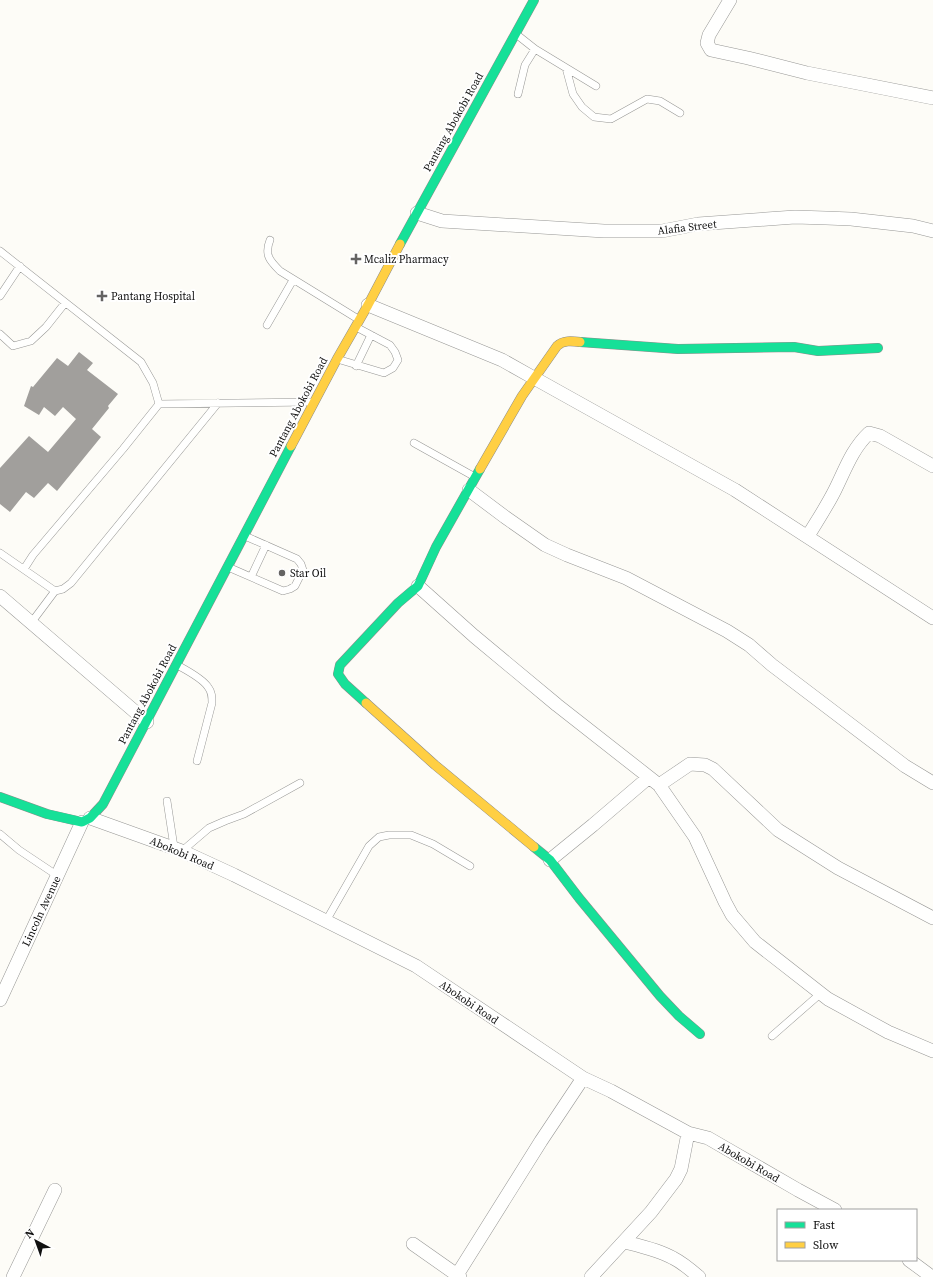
<svg xmlns="http://www.w3.org/2000/svg" width="933" height="1277" font-family="'Source Serif 4',serif">
  <rect width="100%" height="100%" fill="#fdfcf7"/>
  <path fill="#a19f9c" d="M 79,352 L 93,363 L 87,370 L 118,394 L 108,406 L 109,408 L 92,429 L 101,437 L 57,491 L 48,483 L 34,498 L 26,492 L 10,512 L 0,504 L 0,468 L 29,436 L 48,452 L 76,419 L 63,407 L 55,416 L 44,407 L 39,415 L 24,406 L 31,386 L 33,387 L 57,358 L 68,366 Z"/>
  <g fill="none" stroke-linecap="round" stroke-linejoin="round">
    <defs>
      <path id="lane" d="M 516,34 L 535,49 L 596,86
        M 566,68 L 573,94 L 582,107 L 594,117 L 611,119 L 647,99 L 660,101 L 680,113
        M 518,94 L 525,65 L 535,49
        M 270,240 C 264,255 270,261 280,271 L 358,319
        M 0,251 L 141,362 L 153,383 L 159,404
        M 0,296 L 20,266
        M 267,325 L 293,280
        M 0,334 L 13,346 L 31,341 L 46,327 L 65,303
        M 337,359 L 384,373 L 393,368 L 398,360 L 395,352 L 390,345 L 356,327
        M 356,366 L 371,335
        M 159,404 L 312,402
        M 414,443 L 475,477
        M 0,553 L 55,591 L 63,589 L 71,583 L 218,403
        M 228,567 L 283,591 L 290,589 L 295,586 L 303,570 L 301,564 L 297,559 L 245,536
        M 24,569 L 33,555 L 123,449 L 159,404
        M 251,577 L 266,545
        M 31,623 L 55,591
        M 177,665 C 186,670 202,678 208,687 C 212,692 212,697 212,703 L 197,761
        M 167,801 L 174,847
        M 0,834 L 19,850 L 58,876
        M 182,851 L 209,828 L 225,821 L 244,814 L 300,783
        M 326,921 L 369,846 L 379,837 L 389,835 L 411,835 L 433,844 L 470,866
        M 772,1036 L 820,994"/>
      <path id="street" d="M 730,0 L 709,35 L 707,43 L 711,50 L 748,58 L 807,73 L 933,98
        M 417,213 L 442,221 L 604,231 L 662,231 L 698,224 L 795,217 L 826,218 L 851,219 L 913,226 L 933,231
        M 368,305 L 502,360 L 534,378 L 735,490 L 933,618
        M 469,490 L 505,517 L 545,545 L 567,555 L 626,578 L 727,631 L 749,645 L 772,665 L 905,766 L 933,783
        M 808,536 C 817,521 827,506 835,490 C 845,470 852,449 869,433 L 880,436 L 933,466
        M 418,586 L 474,636 L 557,705 L 659,785 L 695,837 L 725,902 L 732,915 L 755,942 L 828,999 L 888,1032 L 933,1051
        M 0,596 L 147,722
        M 659,785 L 690,764 L 705,765 L 713,769 L 778,830 L 838,868 L 933,918
        M 90,818 L 182,851 L 234,875 L 416,966 L 583,1078 L 611,1091 L 688,1133 L 708,1138 L 798,1190 L 835,1210
        M 550,860 L 593,825 L 648,778
        M 0,1000 L 82,822
        M 625,1242 C 641,1246 659,1250 673,1258 C 683,1263 691,1270 699,1277
        M 413,1244 L 460,1277
        M 909,1260 L 932,1277
        M 457,1275 L 541,1141 L 583,1078
        M 13,1277 L 55,1190
        M 591,1277 L 651,1212 L 676,1179 L 681,1169 L 688,1133"/>
      <path id="fast" d="M 400,244 L 534,0
        M 580,342 L 678,349 L 794,347 L 818,351 L 878,348
        M 366,703 L 345,684 L 338,674 L 340,665 L 398,603 L 418,586 L 436,547 L 480,469
        M 0,797 L 47,814 L 82,822 L 90,818 L 103,804 L 291,446
        M 534,847 L 550,860 L 579,898 L 660,996 L 679,1016 L 700,1034"/>
      <path id="slow" d="M 291,446 L 337,359 L 368,305 L 400,244
        M 480,469 L 522,396 L 557,346 C 563,340 572,341 580,342
        M 366,703 L 435,765 L 534,847"/>
    </defs>
    <use href="#lane" stroke="#979795" stroke-width="8"/>
    <use href="#street" stroke="#979795" stroke-width="14"/>
    <use href="#fast" stroke="#8e8d8b" stroke-width="10"/>
    <use href="#slow" stroke="#8e8d8b" stroke-width="10"/>
    <use href="#lane" stroke="#fffffe" stroke-width="7"/>
    <use href="#street" stroke="#fffffe" stroke-width="13"/>
    <use href="#fast" stroke="#16e098" stroke-width="9"/>
    <use href="#slow" stroke="#ffcf43" stroke-width="9"/>
  </g>
  <g fill="#646362" stroke="#fff" stroke-width="1.5">
    <path d="M354 253h4v4h4v4h-4v4h-4v-4h-4v-4h4z"/>
    <path d="M100 290h4v4h4v4h-4v4h-4v-4h-4v-4h4z"/>
    <circle cx="282" cy="573" r="4"/>
  </g>
  <g text-anchor="middle" stroke-width="4" stroke-linejoin="round" paint-order="stroke">
    <g font-size="11" fill="#111" stroke="#fff">
      <text transform="translate(453 122) rotate(-61)" y="4">Pantang Abokobi Road</text>
      <text transform="translate(687 227) rotate(-7)" y="4">Alafia Street</text>
      <text transform="translate(298 407) rotate(-62)" y="4">Pantang Abokobi Road</text>
      <text transform="translate(147 694) rotate(-62)" y="4">Pantang Abokobi Road</text>
      <text transform="translate(182 853) rotate(23)" y="4">Abokobi Road</text>
      <text transform="translate(41 911) rotate(-65)" y="4">Lincoln Avenue</text>
      <text transform="translate(469 1002) rotate(34)" y="4">Abokobi Road</text>
      <text transform="translate(749 1162) rotate(30)" y="4">Abokobi Road</text>
    </g>
    <g font-size="11" fill="#111" stroke="#fff" text-anchor="start">
      <text x="364" y="263">Mcaliz Pharmacy</text>
      <text x="111" y="300">Pantang Hospital</text>
      <text x="290" y="577">Star Oil</text>
    </g>
  </g>
  <rect x="777" y="1209" width="140" height="52" fill="#ffffff" stroke="#a0a0a0"/>
  <rect x="785" y="1222" width="20" height="6" fill="#16e098" stroke="#a0a0a0"/>
  <text x="813" y="1229" font-size="12" fill="#111111">Fast</text>
  <rect x="785" y="1242" width="20" height="6" fill="#ffcf43" stroke="#a0a0a0"/>
  <text x="813" y="1249" font-size="12" fill="#111111">Slow</text>
  <g transform="translate(36 1241) rotate(319)" stroke="#ffffff" stroke-width="3" paint-order="stroke">
  <path d="M0-3L7 15L0 10L-7 15Z" fill="#111111"/>
  <text y="-6" font-size="11" font-weight="bold" text-anchor="middle" fill="#111111">N</text>
  </g>
</svg>
